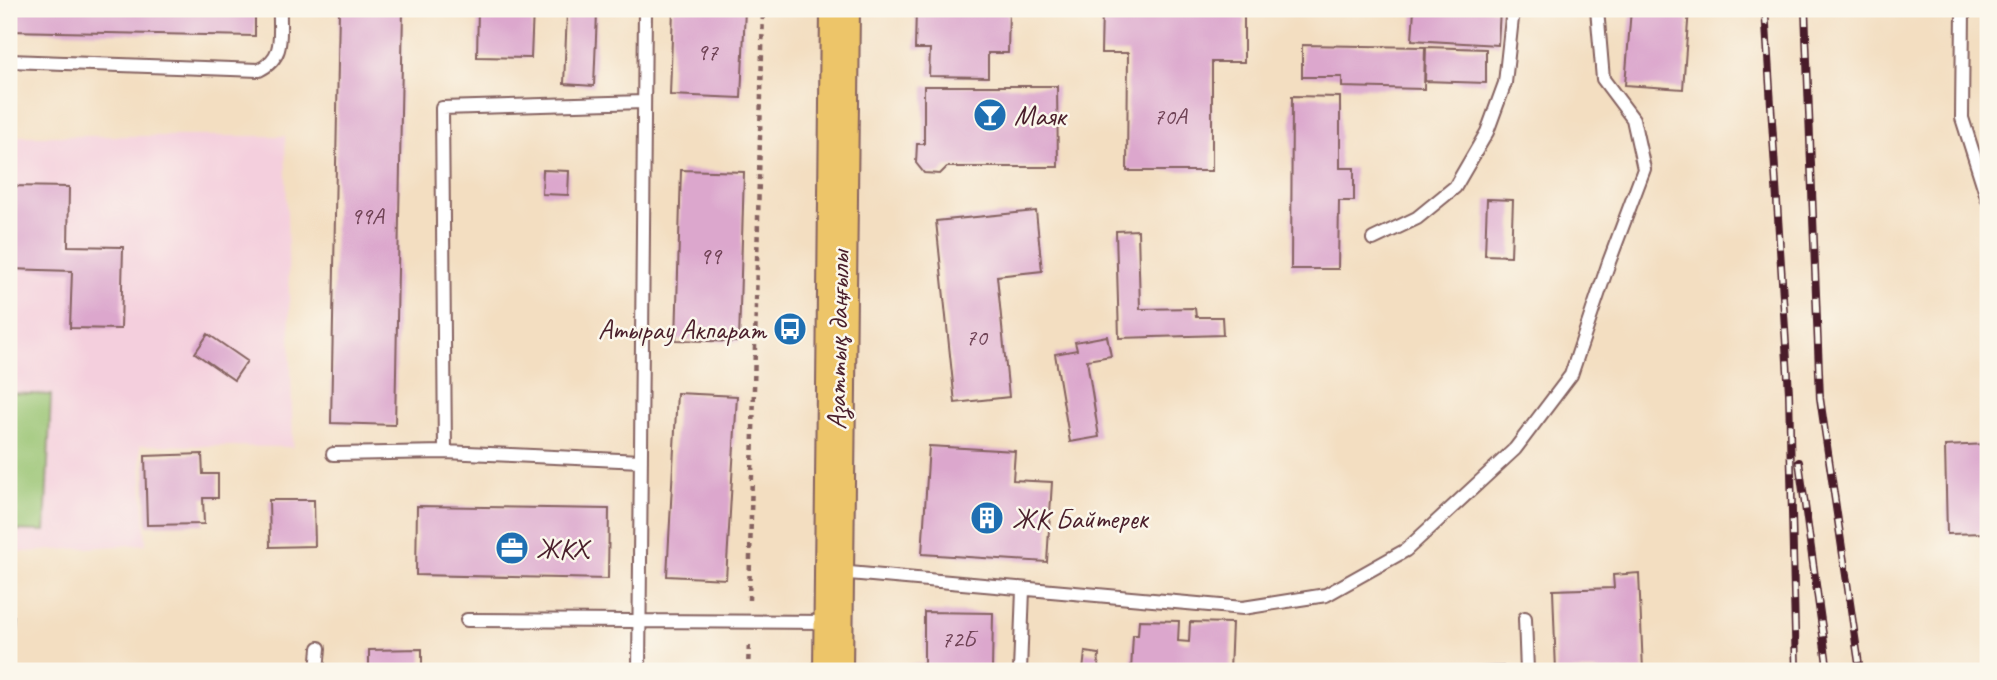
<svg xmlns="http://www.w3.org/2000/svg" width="1997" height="680" font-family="Caveat,sans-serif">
  <rect width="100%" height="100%" fill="#fbf7ec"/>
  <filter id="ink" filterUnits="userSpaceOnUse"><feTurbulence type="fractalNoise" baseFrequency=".0143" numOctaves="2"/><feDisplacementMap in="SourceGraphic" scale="14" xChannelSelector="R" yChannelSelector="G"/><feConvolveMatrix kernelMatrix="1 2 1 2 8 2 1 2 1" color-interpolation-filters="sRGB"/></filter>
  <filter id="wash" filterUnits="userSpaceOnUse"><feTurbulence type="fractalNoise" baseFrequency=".00686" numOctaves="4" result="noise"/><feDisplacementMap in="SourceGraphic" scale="28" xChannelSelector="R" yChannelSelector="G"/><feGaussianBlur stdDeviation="1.57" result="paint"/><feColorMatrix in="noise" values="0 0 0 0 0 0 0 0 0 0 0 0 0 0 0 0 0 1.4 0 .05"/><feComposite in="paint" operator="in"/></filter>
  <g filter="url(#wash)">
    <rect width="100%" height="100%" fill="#f3dec1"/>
    <path fill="#f4cfdd" d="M 9,136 L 285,136 L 293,447 L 140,445 L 146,544 L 9,553 Z"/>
    <path fill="#96c270" stroke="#70704e" stroke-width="2" d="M 9,393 L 51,395 L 45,531 L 9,530 Z"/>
    <g id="blocks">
      <path fill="#dca7cd" d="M 9,9 L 255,9 L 255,36 L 9,31 Z
        M 339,9 L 403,9 L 395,425 L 331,423 Z
        M 478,9 L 533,9 L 531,58 L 477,57 Z
        M 673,9 L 745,9 L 741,98 L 670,95 Z
        M 916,9 L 1009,9 L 1008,53 L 988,53 L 988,77 L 929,76 L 930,49 L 915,49 Z
        M 1102,9 L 1244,9 L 1244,62 L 1212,62 L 1212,171 L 1127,171 L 1128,53 L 1101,53 Z
        M 1414,9 L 1500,9 L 1498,45 L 1412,40 Z
        M 1631,9 L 1689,9 L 1683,89 L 1625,85 Z
        M 567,12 L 597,13 L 594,86 L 564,84 Z
        M 1302,45 L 1425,47 L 1424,89 L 1342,87 L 1342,77 L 1302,77 Z
        M 1426,47 L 1486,49 L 1486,83 L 1425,81 Z
        M 924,86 L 1057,86 L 1058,167 L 947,167 L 940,174 L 924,173 L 916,163 L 917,144 L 924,144 Z
        M 1292,96 L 1340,97 L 1340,168 L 1354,168 L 1354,201 L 1339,201 L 1338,269 L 1291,269 Z
        M 543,170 L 569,171 L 568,195 L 542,194 Z
        M 681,170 L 744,172 L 739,342 L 676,340 Z
        M 9,186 L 69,187 L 68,246 L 123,247 L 121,329 L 70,328 L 72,271 L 9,269 Z
        M 1487,199 L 1513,200 L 1511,256 L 1485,255 Z
        M 1036,211 L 1042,271 L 997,276 L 1009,397 L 955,403 L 936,221 Z
        M 1138,230 L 1140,309 L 1195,308 L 1196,317 L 1222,317 L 1223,335 L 1119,338 L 1116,231 Z
        M 208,334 L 247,361 L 234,380 L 195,353 Z
        M 1107,336 L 1111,356 L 1087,360 L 1099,437 L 1070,442 L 1055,354 L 1077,350 L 1075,342 Z
        M 677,393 L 737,396 L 726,579 L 667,576 Z
        M 1988,444 L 1988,533 L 1947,534 L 1945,446 Z
        M 929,446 L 1015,451 L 1013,480 L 1052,482 L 1047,562 L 922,554 Z
        M 202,454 L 203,474 L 218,474 L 218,498 L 203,498 L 204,524 L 147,525 L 145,456 Z
        M 269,500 L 314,500 L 315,546 L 270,547 Z
        M 417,506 L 609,509 L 608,579 L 416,575 Z
        M 1639,573 L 1643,671 L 1556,671 L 1553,590 L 1614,588 L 1613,575 Z
        M 924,612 L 993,613 L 992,671 L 909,671 L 909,664 L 924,664 Z
        M 9,616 L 14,616 L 11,658 L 9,658 Z
        M 1139,620 L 1179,621 L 1178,641 L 1189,642 L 1190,622 L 1232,623 L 1230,671 L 1131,671 L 1133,635 L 1138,635 Z
        M 422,649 L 422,671 L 369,671 L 369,650 Z
        M 1085,652 L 1099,654 L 1098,671 L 1083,671 Z
        M 1503,666 L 1503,671 L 1430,671 L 1430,669 Z"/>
    </g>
  </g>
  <g filter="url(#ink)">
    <use href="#blocks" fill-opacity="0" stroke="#856260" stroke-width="2"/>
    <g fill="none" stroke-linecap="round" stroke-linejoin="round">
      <defs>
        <path id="lane" d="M 1963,9 L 1962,118 L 1988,200
          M 9,61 L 259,70 C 286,57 279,35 280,9
          M 1373,239 L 1417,218 L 1455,187 L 1487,132 L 1505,83 L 1513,9
          M 333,454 L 445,452
          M 641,461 L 445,452 L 442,108 L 644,102
          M 838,572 L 1243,608 L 1326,595 L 1406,550 L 1515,449 L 1571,375 L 1609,262 L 1644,169 L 1633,119 L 1603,79 L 1597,9
          M 1525,618 L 1527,671
          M 467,620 L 830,622
          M 317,671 L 319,648
          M 639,671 L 645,9
          M 1020,671 L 1023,589"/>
        <path id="primary" d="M 833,671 L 840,9"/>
      </defs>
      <use href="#lane" stroke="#856260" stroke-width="16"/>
      <use href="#primary" stroke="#856260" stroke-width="42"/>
      <path stroke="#856260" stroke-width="4.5" stroke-dasharray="5 5" stroke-linecap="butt" d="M 749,600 L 763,9
        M 748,671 L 749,641"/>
      <use href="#lane" stroke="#fff" stroke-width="12"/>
      <use href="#primary" stroke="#edc569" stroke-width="38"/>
      <defs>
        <path id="rail" d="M 1765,9 L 1789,393 L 1796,671
          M 1805,9 L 1820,398 L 1860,671
          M 1799,462 L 1828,671"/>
      </defs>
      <use href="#rail" stroke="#4a1f2b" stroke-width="8"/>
      <use href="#rail" stroke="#fbf7ec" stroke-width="5" stroke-dasharray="16" stroke-linecap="butt"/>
    </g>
  </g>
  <defs>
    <symbol id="bar-disc" viewBox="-11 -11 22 22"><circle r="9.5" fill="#1f6fb2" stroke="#fbf7ec"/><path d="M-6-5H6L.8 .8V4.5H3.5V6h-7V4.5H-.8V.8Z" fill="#fff"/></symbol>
    <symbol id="bus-disc" viewBox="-11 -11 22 22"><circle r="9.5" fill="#1f6fb2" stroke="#fbf7ec"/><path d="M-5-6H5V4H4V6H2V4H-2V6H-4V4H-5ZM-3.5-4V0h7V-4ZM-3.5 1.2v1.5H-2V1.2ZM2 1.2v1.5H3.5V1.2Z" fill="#fff"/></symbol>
    <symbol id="building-disc" viewBox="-11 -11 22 22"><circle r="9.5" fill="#1f6fb2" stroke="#fbf7ec"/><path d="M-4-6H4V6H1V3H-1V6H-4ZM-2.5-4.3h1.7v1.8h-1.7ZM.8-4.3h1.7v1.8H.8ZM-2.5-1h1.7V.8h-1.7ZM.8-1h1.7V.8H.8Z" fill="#fff"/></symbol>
    <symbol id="office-disc" viewBox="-11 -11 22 22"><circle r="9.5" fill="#1f6fb2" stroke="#fbf7ec"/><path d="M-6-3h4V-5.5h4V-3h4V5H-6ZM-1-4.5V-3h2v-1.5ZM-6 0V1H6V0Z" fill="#fff"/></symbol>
  </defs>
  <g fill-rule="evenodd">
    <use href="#bar-disc" x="971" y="96" width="38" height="38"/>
    <use href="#bus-disc" x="771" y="310" width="38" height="38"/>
    <use href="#building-disc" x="968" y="499" width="38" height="38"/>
    <use href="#office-disc" x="493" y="529" width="38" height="38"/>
  </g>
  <g text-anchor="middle" stroke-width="5" stroke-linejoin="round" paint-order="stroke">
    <g font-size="24" fill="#6e4154">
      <text x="707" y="60">97</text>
      <text x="1170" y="124">70А</text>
      <text x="367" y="224">99А</text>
      <text x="710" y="264">99</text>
      <text x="976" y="345">70</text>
      <text x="958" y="647">72Б</text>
    </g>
    <g font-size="28" fill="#4a1f2b" stroke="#fbf7ec" text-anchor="start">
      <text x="1014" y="125">Маяк</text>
      <text x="766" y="339" text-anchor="end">Атырау Акпарат</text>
      <text x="1012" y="528">ЖК Байтерек</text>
      <text x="536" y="558">ЖКХ</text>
    </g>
    <g font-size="28" fill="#4a1f2b" stroke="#fbf7ec">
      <text transform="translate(837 340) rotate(-89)" y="10">Азаттық даңғылы</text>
    </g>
  </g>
  <rect width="1997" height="680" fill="none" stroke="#fbf7ec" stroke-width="35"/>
</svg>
